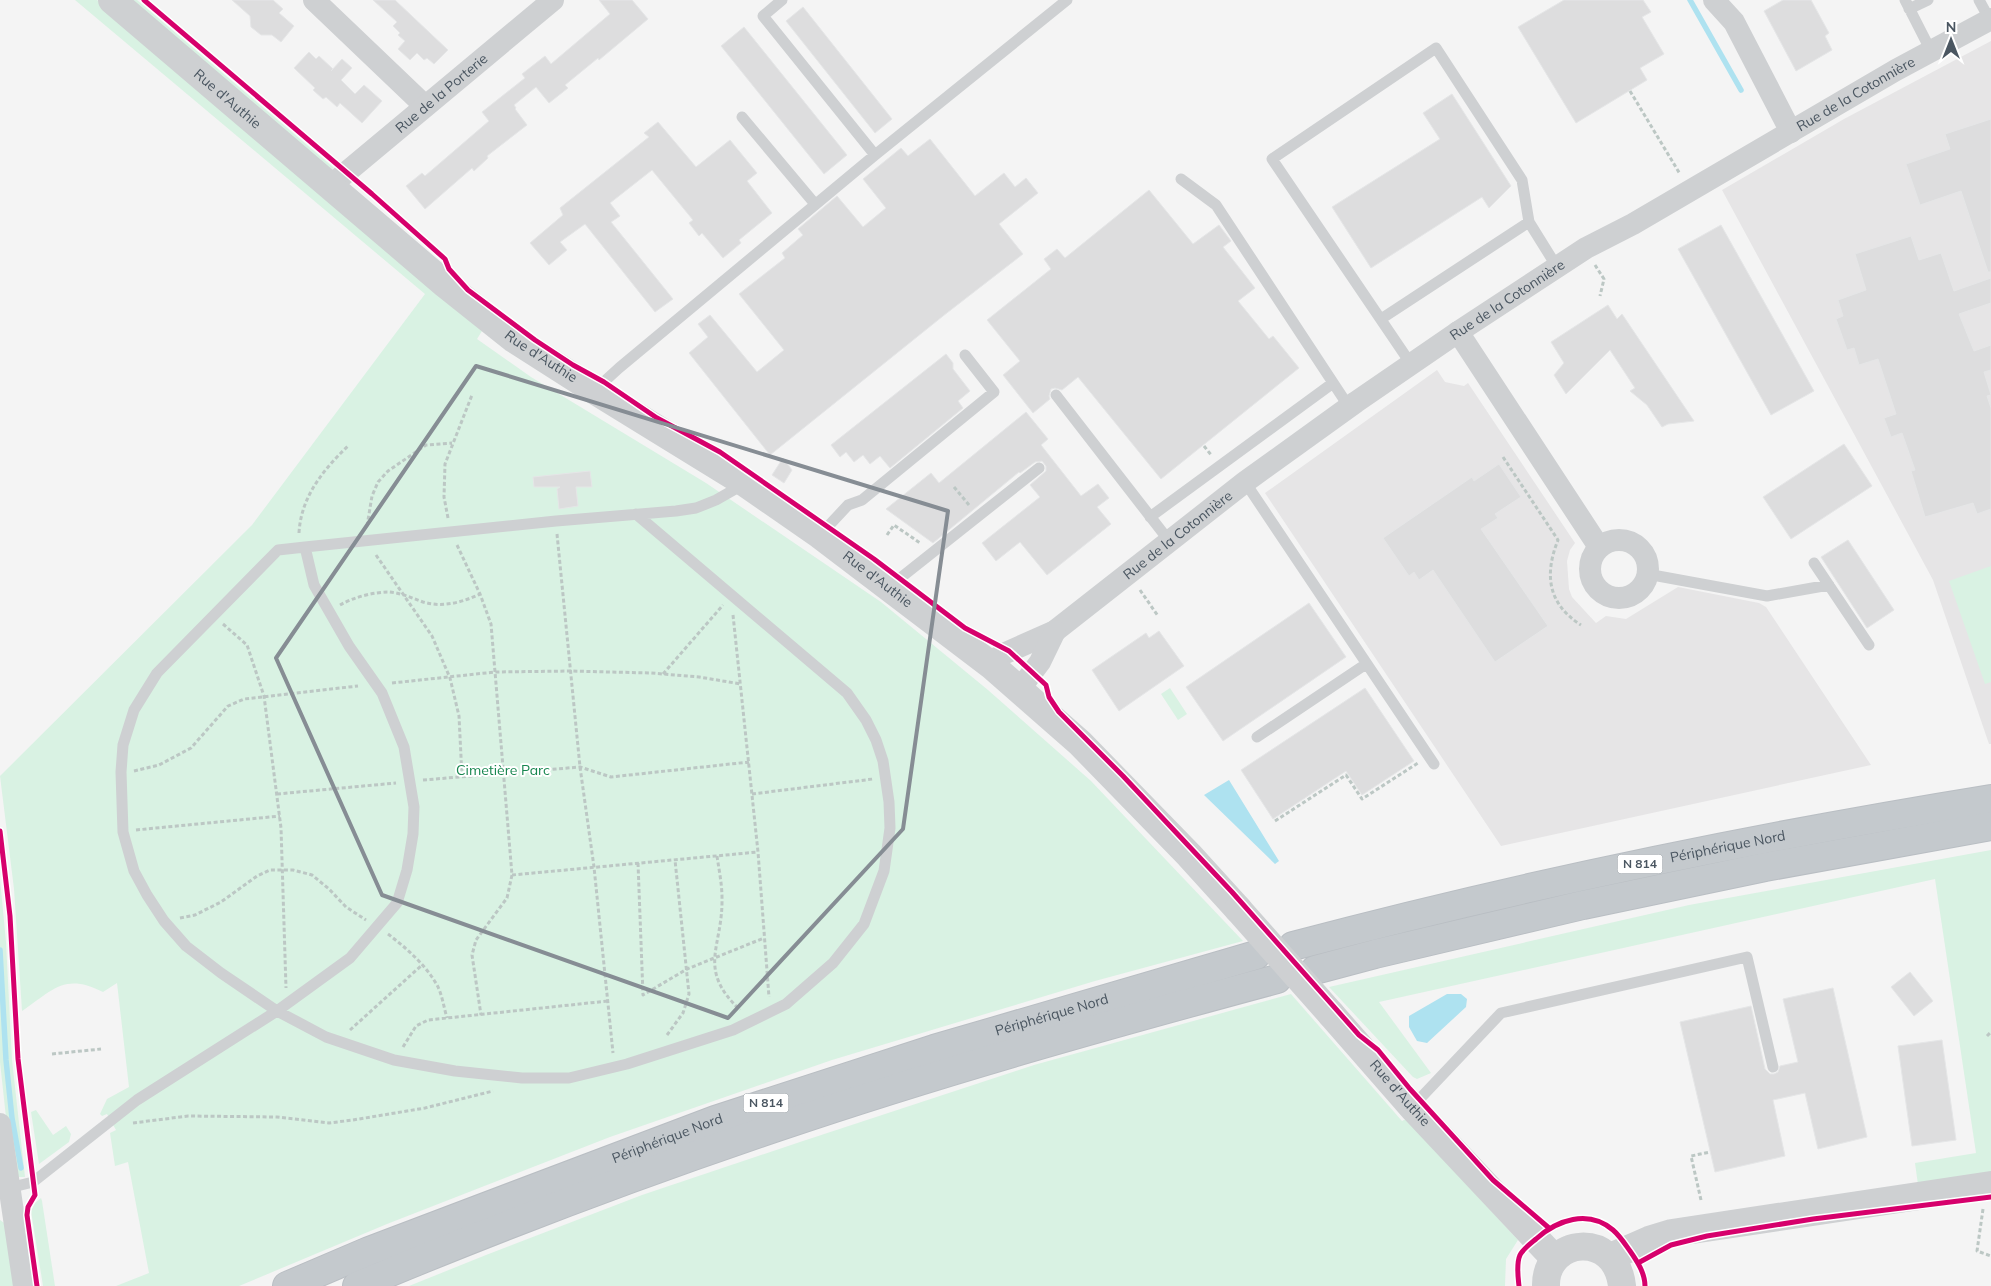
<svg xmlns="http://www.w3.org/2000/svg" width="1991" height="1286" font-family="Mulish,sans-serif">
  <rect width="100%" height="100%" fill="#f4f4f4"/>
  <path fill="#e6e5e6" d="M 1991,41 L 1991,744 L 1989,744 L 1933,580 L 1722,190 L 1844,119 Z
    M 1437,370 L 1445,382 L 1464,386 L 1468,383 L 1575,543 L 1570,550 L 1567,561 L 1569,589 L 1572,597 L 1596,623 L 1606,616 L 1626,619 L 1678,587 L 1759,603 L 1766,607 L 1871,765 L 1501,846 L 1265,493 Z"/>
  <path fill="#d9f2e3" d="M 75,0 L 97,0 L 356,219 L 482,331 L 477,339 L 531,377 L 706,483 L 881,602 L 988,690 L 1091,781 L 1243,941 L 1095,981 L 832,1060 L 610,1137 L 387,1224 L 239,1286 L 116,1286 L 149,1273 L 128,1162 L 115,1166 L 110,1133 L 116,1130 L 107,1114 L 102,1116 L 100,1114 L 107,1099 L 129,1087 L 117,983 L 103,992 C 64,972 52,991 22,1011 L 14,889 L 0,776 L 252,525 L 425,294 Z
    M 124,0 L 137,0 L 334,168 L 332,169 L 322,168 Z
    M 1991,566 L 1991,682 L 1985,684 L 1949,581 Z
    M 1170,688 L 1187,714 L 1178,720 L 1161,694 Z
    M 1991,850 L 1991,1174 L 1918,1185 L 1915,1163 L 1976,1153 L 1935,879 L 1379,1002 L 1431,1073 L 1417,1079 L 1413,1077 L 1329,987 L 1689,905 Z
    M 0,879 L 6,942 L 12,1060 L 25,1177 L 19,1177 L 16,1172 L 8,1136 L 0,1062 Z
    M 1291,994 L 1402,1121 L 1406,1119 L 1518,1240 L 1506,1259 L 1505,1286 L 409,1286 L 486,1255 L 642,1195 L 803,1141 L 1034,1065 Z
    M 36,1110 L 53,1135 L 66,1126 L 71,1134 L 69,1142 L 39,1164 L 31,1112 Z
    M 41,1198 L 42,1201 L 55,1286 L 43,1286 L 31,1211 L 35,1203 Z
    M 0,1220 L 7,1225 L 15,1286 L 0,1286 Z"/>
  <path fill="#aee2f0" d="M 1229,780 L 1279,861 L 1275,864 L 1204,795 Z
    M 1447,994 L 1461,994 L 1467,999 L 1466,1007 L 1427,1043 L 1417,1041 L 1409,1027 L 1409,1016 Z"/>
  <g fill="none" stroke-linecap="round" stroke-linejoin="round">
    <path stroke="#aee2f0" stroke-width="5.5" d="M 1690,0 L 1741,90
      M 0,950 L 6,1060 L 12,1118 L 21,1168"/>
  </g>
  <path fill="#ddddde" stroke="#e5e6e7" d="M 232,0 L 273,0 L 283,9 L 279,13 L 294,26 L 281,42 L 272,35 L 261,35 L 251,27 L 250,16 Z
    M 373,0 L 395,0 L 448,50 L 434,64 L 427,58 L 424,60 L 417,53 L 410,60 L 398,49 L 405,41 L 398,35 L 400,33 L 393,26 L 397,22 Z
    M 599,0 L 632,0 L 648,19 L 599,60 L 598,58 L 565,85 L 568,88 L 549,103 L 536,87 L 514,105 L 516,108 L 515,109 L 527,125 L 487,156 L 488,158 L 474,171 L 472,168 L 425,209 L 406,186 L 422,173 L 425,176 L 489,121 L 482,112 L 525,78 L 522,74 L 545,56 L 551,64 L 610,14 Z
    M 1564,0 L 1643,0 L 1651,12 L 1642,17 L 1664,54 L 1640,68 L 1647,80 L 1576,123 L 1518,27 Z
    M 1783,0 L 1811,0 L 1829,33 L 1825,36 L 1832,50 L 1796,71 L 1764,11 Z
    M 803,7 L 892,119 L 875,133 L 786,21 Z
    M 744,27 L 847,155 L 824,174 L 721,46 Z
    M 309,52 L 316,59 L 319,56 L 333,69 L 331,71 L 342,59 L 352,68 L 341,80 L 355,94 L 364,85 L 382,101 L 362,123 L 340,103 L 337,107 L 326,97 L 323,99 L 313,90 L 315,88 L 294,68 Z
    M 1452,94 L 1511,186 L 1489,208 L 1482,197 L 1371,268 L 1332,207 L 1440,139 L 1423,113 Z
    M 1991,119 L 1991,272 L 1988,272 L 1961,191 L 1920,205 L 1906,164 L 1950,149 L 1945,134 Z
    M 658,122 L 696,167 L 730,140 L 757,173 L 747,181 L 772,213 L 739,240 L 741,243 L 723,258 L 702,233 L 699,236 L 689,223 L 693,220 L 652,170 L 610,203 L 620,216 L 611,222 L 673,299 L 655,312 L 585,224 L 560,242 L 567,250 L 549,265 L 530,243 L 563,215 L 560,208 L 649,137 L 644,133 Z
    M 930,139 L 975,196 L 1004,173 L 1015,187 L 1026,178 L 1038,193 L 999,224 L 1023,254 L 943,316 L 770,455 L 689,353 L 708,337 L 698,324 L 710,315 L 757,372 L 784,350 L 739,294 L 785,258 L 782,253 L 803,235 L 798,229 L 837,196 L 863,227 L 886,208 L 863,179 L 901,148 L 908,156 Z
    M 1149,190 L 1193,244 L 1219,225 L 1231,241 L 1223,247 L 1255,288 L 1238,301 L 1269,339 L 1273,336 L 1299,368 L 1161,479 L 1078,377 L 1062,390 L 1055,388 L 1051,389 L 1049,396 L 1050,399 L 1033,413 L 1003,375 L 1020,361 L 987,320 L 1051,269 L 1044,259 L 1057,249 L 1065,258 Z
    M 1721,225 L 1814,391 L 1771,415 L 1678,249 Z
    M 1911,236 L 1919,260 L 1941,253 L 1954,291 L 1991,278 L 1991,303 L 1959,314 L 1974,351 L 1991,345 L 1991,370 L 1984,372 L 1991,395 L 1987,396 L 1991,408 L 1991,509 L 1977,514 L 1973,503 L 1925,517 L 1911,471 L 1915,470 L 1902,433 L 1891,437 L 1884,418 L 1896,414 L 1878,359 L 1859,365 L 1854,348 L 1847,350 L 1836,319 L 1843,316 L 1838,300 L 1866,290 L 1855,254 Z
    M 1608,305 L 1617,319 L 1622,314 L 1694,421 L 1668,424 L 1662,427 L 1647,405 L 1630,391 L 1635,388 L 1610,350 L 1566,394 L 1554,375 L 1564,363 L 1551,342 Z
    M 946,354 L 953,363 L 953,369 L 970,391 L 958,401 L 963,408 L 890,468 L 880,456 L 870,464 L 863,455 L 854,462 L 846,452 L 840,457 L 831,445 Z
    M 1026,412 L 1048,439 L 1041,445 L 1081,496 L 1098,484 L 1109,498 L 1097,507 L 1111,524 L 1047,575 L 1020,542 L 996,561 L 982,543 L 1040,497 L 1030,485 L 1046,471 L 1046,466 L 1042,461 L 1035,462 L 1020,473 L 1019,472 L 933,543 L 886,509 L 931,473 L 939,483 Z
    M 1844,444 L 1872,486 L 1791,539 L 1763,497 Z
    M 783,458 L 792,470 L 784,483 L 772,475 Z
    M 1499,464 L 1521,497 L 1495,514 L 1498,518 L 1481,529 L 1548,626 L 1495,662 L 1433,570 L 1419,580 L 1414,572 L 1409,576 L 1383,538 L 1472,477 L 1474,481 Z
    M 590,471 L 592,487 L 576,487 L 578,506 L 559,509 L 557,489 L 560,487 L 534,487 L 533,477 Z
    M 1848,540 L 1894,610 L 1867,628 L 1821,557 Z
    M 1309,603 L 1346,657 L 1223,741 L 1186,687 Z
    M 1159,631 L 1184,666 L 1119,711 L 1092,670 L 1146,633 L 1149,638 Z
    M 1365,688 L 1414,761 L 1362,795 L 1346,771 L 1273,819 L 1241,770 Z
    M 1910,972 L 1933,1001 L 1914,1016 L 1891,987 Z
    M 1833,988 L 1867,1137 L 1818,1149 L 1805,1093 L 1773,1100 L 1785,1156 L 1715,1172 L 1680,1022 L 1751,1006 L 1765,1069 L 1770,1074 L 1774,1074 L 1778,1072 L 1780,1066 L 1798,1062 L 1783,999 Z
    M 1942,1040 L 1956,1140 L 1912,1146 L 1898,1046 Z"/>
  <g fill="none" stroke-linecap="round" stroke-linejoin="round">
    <defs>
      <g id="trunk">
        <path id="s5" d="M 1293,946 C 1523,885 1756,837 1991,799"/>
        <path d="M 1315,970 L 1375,954 L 1583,905 L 1765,867 L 1991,826"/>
        <path id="s6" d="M 287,1286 L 369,1251 L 715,1120 L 934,1049 L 1256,955"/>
        <path d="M 357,1286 C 495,1228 635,1175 777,1127 C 942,1071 1110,1024 1277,979"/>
      </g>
    </defs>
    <use href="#trunk" stroke="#b9bec3" stroke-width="30"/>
    <path stroke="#bcc7c4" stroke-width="3" stroke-dasharray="4 2.5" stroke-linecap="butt" d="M 1630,91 L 1680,174
      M 1595,265 L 1604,279 L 1600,296
      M 1204,446 L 1212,456
      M 1503,457 L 1558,540 C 1544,575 1548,604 1581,625
      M 954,487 L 969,505
      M 448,518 L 444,497 L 445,464 L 472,395
      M 367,526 L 372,496 L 378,482 L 388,471 L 426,445 L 452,443
      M 299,533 C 301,496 324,469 349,445
      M 557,534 L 580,767 L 594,867 L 613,1053
      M 887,535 L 894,525 L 920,543
      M 457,545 L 480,594 L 491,624 L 512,875 L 507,898 L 476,940 L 472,955 L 481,1015
      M 376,555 L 432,636 L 450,678 L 459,716 L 462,777
      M 1140,590 L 1158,616
      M 340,605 C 354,597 374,592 389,592 C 401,593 412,598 423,602 C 443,608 463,602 480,594
      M 733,615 L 758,852 L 769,997
      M 223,624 L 247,645 L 264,696 L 281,828 L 286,988
      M 663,674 L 723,605
      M 392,683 L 495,672 L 570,671 L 651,673 L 699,677 L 741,684
      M 134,771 L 159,765 L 191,748 L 228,706 L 244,699 L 358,686
      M 423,780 L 580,767 L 611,777 L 749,762
      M 277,794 L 396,783
      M 752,794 L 873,779
      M 1275,821 L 1346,775 L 1362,799 L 1418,763
      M 136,830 L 280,816
      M 717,856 C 719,870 722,884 722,898 C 723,948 696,968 740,1010
      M 638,863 L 643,995 L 687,969 L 764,938
      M 512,875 L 758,852
      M 180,918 L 195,915 L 221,902 L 257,876 L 270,870 L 293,870 L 312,875 L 329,889 L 346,907 L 366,920
      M 388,934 C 406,948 425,964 437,985 C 442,994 444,1008 447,1018
      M 350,1030 L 422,965
      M 667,1035 L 683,1013 L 689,994 L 675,860
      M 1987,1036 L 1991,1032
      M 403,1047 L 416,1026 L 428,1020 L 608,1001
      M 52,1054 L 101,1049
      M 133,1123 L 188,1116 L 277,1117 L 329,1123 L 353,1120 L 425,1108 L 493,1091
      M 1701,1200 L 1691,1156 L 1710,1152
      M 1983,1209 L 1977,1251 L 1991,1256"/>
    <path stroke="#ced0d2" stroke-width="11" d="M 782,0 L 763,16 L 875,155
      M 1905,0 L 1931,51
      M 1979,0 L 1990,20
      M 1909,9 L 1928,0
      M 742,117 L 815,204
      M 1181,179 L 1216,205 L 1349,407
      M 1381,319 L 1529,222
      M 1411,364 L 1272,159 L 1436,48 L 1522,180 L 1529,222 L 1557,267
      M 597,392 L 607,379 L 619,368 L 875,155 L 1067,0
      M 1056,395 L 1170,542
      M 1245,482 L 1434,764
      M 1150,517 L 1333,383
      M 820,535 L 848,505 L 862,500 L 994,392 L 965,355
      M 305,547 L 278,550 L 157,673 L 134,710 L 123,745 L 121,772 L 123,832 L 134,871 L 147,895 L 164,921 L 186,946 L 221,973 L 277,1011 L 326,1037 L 394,1060 L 455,1071 L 522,1078 L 569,1078 L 627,1064 L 733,1030 L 786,1004 L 833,963 L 864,924 L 884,871 L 890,828 L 889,802 L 883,761 L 876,740 L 866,720 L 847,693 L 636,514
      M 1814,563 L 1869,645
      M 1647,574 L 1767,596 L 1829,585
      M 889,587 L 1039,468
      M 1257,737 L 1366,664
      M 1412,1107 L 1501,1013 L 1747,957 L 1773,1067
      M 9,1188 L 33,1182 L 137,1100 L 277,1011 L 350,958 L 397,903 L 407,870 L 413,834 L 414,807 L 404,747 L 382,693 L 349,646 L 314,585 L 305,547 L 556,521 L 676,511 L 696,508 L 716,500 L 744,484"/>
    <g stroke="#ced0d2" stroke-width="22">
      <path d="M 314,0 L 425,106"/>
      <path d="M 1714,0 L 1734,22 L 1791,132"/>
      <path id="s1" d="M 330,186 L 553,0"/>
      <path d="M 1458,332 L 1599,547"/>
      <circle cx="1619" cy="569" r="29"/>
      <path id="s2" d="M 991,665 L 1001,655 L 1055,631 L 1245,482 L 1356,402 L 1458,332 L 1586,248 L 1633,224 L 1896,70 L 1991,19"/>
      <path d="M 1019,690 L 1040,662 L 1055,631"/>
      <path d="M 0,1124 L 24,1286"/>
    </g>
    <g stroke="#ced0d2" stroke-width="28">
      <path id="s3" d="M 112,0 L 445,284 L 514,339 L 597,392 L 745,483 L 820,535 L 991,665 L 1080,743 L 1189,855 L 1238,909"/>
      <path id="s4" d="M 1331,1014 L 1414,1109 L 1555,1259"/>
      <path d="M 1610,1257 L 1649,1240 L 1672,1233 L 1991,1185"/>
      <path d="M 1546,1286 C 1545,1237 1616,1230 1622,1286"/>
    </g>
    <use href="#trunk" stroke="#c4c9cd" stroke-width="28"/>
    <path stroke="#ced0d2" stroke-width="28" d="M 1238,909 L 1331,1014"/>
    <defs>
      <path id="cycleway" d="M 144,0 L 372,194 L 445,259 L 449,269 L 468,290 L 535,340 L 573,365 L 604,382 L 657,418 L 720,452 L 874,559 L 965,628 L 1009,651 L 1046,685 L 1049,697 L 1059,712 L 1123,776 L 1232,892 L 1359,1035 L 1378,1050 L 1410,1089 L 1493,1180 L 1549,1228
        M 0,831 L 10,916 L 18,1059 L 35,1195 L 28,1207 L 27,1215 L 37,1286
        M 1638,1263 L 1671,1245 L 1707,1236 L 1813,1219 L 1991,1197
        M 1519,1286 C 1518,1277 1516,1264 1520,1255 C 1523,1249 1530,1244 1536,1239 C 1557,1220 1588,1209 1613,1230 C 1620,1236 1625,1244 1630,1251 C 1637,1261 1645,1273 1645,1286"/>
    </defs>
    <use href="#cycleway" stroke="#fff" stroke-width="8"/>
    <use href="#cycleway" stroke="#d6006c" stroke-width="5"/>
  </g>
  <path fill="none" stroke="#868d94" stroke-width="4" stroke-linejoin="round" d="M 476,366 L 948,511 L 903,829 L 728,1018 L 382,895 L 276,658 Z"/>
  <g text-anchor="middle" stroke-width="4" stroke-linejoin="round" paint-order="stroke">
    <g fill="#fff" stroke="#808990" stroke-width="1">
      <rect x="1617.5" y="854.5" width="45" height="19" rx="4"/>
      <rect x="743.5" y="1093.5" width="45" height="19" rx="4"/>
    </g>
    <g font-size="12" font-weight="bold" fill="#4a5661">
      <text x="1640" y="868">N 814</text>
      <text x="766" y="1107">N 814</text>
    </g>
    <g font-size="14" fill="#4a5661" stroke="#fff">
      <text dy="5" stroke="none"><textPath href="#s1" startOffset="145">Rue de la Porterie</textPath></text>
      <text dy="5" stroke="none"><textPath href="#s2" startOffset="1039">Rue de la Cotonnière</textPath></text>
      <text dy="5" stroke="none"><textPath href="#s3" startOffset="152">Rue d'Authie</textPath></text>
      <text dy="5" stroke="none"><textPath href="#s2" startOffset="634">Rue de la Cotonnière</textPath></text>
      <text dy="5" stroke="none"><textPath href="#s3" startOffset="558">Rue d'Authie</textPath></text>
      <text dy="5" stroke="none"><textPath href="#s2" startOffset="229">Rue de la Cotonnière</textPath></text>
      <text dy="5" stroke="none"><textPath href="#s3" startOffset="962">Rue d'Authie</textPath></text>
      <text dy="5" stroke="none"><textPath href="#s5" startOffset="446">Périphérique Nord</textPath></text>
      <text dy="5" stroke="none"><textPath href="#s6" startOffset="812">Périphérique Nord</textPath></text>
      <text dy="5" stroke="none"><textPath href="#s4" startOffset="105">Rue d'Authie</textPath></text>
      <text dy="5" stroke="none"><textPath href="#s6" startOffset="408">Périphérique Nord</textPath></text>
    </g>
    <g font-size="14" fill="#17864f" stroke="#fff">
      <text x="503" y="775">Cimetière Parc</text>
    </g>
  </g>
  <g transform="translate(1951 40)" stroke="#ffffff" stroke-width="4" paint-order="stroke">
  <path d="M0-4L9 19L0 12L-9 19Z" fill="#4a5661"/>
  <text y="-8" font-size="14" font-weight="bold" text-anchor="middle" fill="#4a5661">N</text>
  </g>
</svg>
